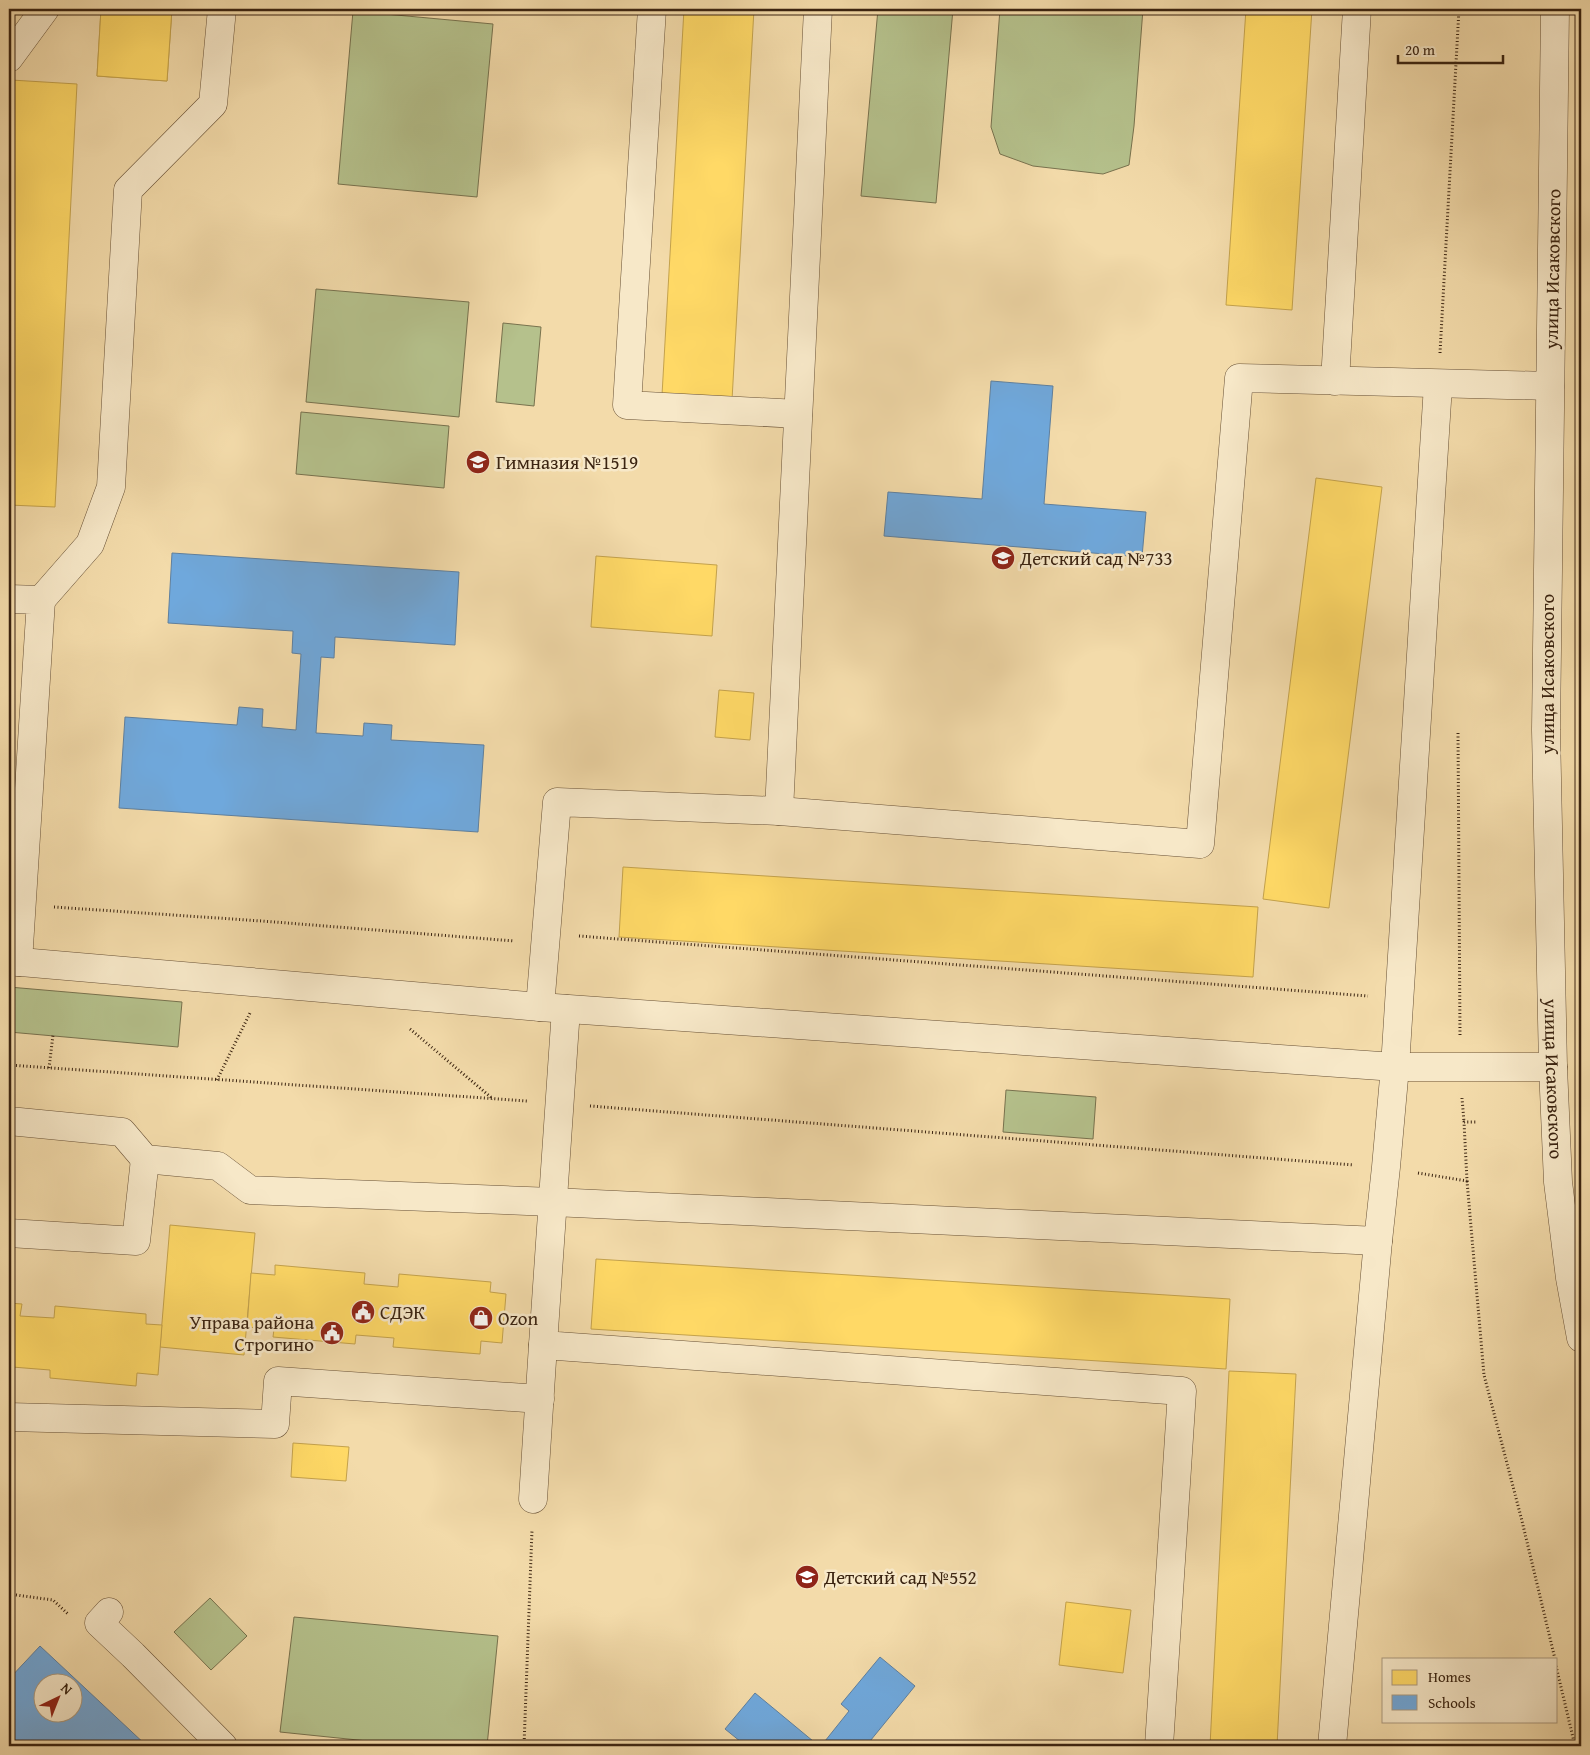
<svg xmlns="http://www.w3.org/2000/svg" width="1590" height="1755" viewBox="0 0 1590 1755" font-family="'Gentium Book Plus',serif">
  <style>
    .green { fill: #b5c18c; stroke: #78724e }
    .homes { fill: #ffd966; stroke: #c4a24c }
    .schools { fill: #6fa8dc; stroke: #5f809f; fill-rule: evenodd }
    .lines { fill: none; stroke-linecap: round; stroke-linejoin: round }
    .minor-casing { stroke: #685136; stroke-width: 29 }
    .path { stroke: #3a2310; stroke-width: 3; stroke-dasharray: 1 2.5; stroke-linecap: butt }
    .minor { stroke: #f7e8c8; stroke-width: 28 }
    .labels { text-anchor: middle; stroke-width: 5; stroke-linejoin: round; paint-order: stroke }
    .street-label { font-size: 19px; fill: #3a2310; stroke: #f7e8c8 }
    .poi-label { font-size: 19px; fill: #3a2310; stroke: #f7e8c8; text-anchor: start }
  </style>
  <rect width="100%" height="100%" fill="#f3dbaa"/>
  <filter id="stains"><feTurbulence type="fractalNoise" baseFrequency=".004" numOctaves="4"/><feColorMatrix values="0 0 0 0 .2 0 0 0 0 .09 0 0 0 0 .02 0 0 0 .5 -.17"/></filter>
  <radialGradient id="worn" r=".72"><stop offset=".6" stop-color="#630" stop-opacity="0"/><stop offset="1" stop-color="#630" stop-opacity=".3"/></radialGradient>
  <g class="green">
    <path d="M878,9H953L936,203L861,196Z"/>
    <path d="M1000,9H1143L1134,126L1129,165L1103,174L1033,166L1000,154L991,127Z"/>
    <path d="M353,11L493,24L477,197L338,184Z"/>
    <path d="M316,289L469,302L459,417L306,402Z"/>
    <path d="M503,323L541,327L534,406L496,402Z"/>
    <path d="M301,412L449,426L444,488L296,474Z"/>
    <path d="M9,987L182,1002L178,1047L9,1032Z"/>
    <path d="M1006,1090L1096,1097L1093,1139L1003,1132Z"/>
    <path d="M210,1598L247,1636L211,1670L174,1632Z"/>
    <path d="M294,1617L498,1636L487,1746H416L280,1732Z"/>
  </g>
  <g class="homes">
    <path d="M101,9H172L167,81L97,76Z"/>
    <path d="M101,9H172L167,81L97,76Z"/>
    <path d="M684,9H754L732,400L662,395Z"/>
    <path d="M1246,9H1312L1292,310L1226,305Z"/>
    <path d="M11,80L77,84L55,507L9,505V126Z"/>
    <path d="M1316,478L1382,487L1329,908L1263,899Z"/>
    <path d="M596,556L717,565L712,636L591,627Z"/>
    <path d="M719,690L754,693L750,740L715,737Z"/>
    <path d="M623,867L1258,907L1253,977L619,937Z"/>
    <path d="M170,1225L255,1233L244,1355L160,1347Z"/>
    <path d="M596,1259L1230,1299L1226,1369L591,1329Z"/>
    <path d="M275,1265L365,1273L364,1284L398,1287L399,1274L491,1282L490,1292L506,1294L502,1343L481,1341L480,1354L393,1347L394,1338L356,1335L355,1344L273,1337L274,1329L247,1327L251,1273L275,1275Z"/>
    <path d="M9,1303L22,1304L20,1316L54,1318L55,1306L146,1314V1324L162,1325L158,1375L137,1373L136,1386L50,1378V1370L12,1367L11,1376H9Z"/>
    <path d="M1229,1371L1296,1374L1277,1746H1210Z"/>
    <path d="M293,1443L349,1447L346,1481L291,1477Z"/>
    <path d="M1066,1602L1131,1610L1123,1673L1059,1665Z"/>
  </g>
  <g class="schools">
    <path d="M991,381L1053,386L1044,504L1146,512L1142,557L884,536L888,492L982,499Z"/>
    <path d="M172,553L459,572L455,645L335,637L334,658L321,657L316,733L363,736L364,723L392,725L391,740L484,745L478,832L119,808L125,717L237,725L239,707L263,709L262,727L296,730L301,654L292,653L293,631L168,623Z"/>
    <path d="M40,1646L147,1746H9V1679ZM42,1682H72V1712H42Z"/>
    <path d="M880,1657L915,1686L866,1746H821L849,1711L841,1704Z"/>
    <path d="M755,1693L819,1746H746L725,1729Z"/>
  </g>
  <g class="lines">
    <g class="minor-casing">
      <g id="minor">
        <path d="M652,9L627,405L798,414"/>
        <path id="s1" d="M1555,9L1546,730L1553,1067L1558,1182L1570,1278L1581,1338"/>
        <path d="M9,58L45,9"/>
        <path d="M1335,381L1357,9"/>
        <path d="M9,599L41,600L18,962"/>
        <path d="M41,600L90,544L111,487L128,190L213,104L222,9"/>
        <path d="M779,811L1200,844L1239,378L1550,386"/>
        <path d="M9,961L540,1007L1395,1067H1553"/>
        <path d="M540,1007L557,802L779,811L818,9"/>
        <path d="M566,1009L543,1345L1182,1391L1159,1746"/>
        <path d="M9,1121L122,1132L145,1159L218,1166L250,1190L553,1202L1378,1241L1386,1167L1395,1067L1438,385"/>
        <path d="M9,1233L136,1241L145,1159"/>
        <path d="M9,1417L275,1424L278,1381L540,1399"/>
        <path d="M533,1499L543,1345"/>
        <path d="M109,1612L99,1623L133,1655L223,1746"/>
        <path d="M1332,1746L1378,1241"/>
      </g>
    </g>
    <g class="path">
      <path d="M1440,353L1459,9"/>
      <path d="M1458,733L1460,1035"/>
      <path d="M54,907L262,921L514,941"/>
      <path d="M579,936L1368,996"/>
      <path d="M410,1029L493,1099"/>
      <path d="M9,1065L527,1101"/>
      <path d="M49,1068L53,1035"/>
      <path d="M217,1080L250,1013"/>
      <path d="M1462,1098L1464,1122"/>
      <path d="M590,1106L1354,1165"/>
      <path d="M1418,1173L1467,1181L1464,1122H1477"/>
      <path d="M1467,1181L1484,1375L1522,1521L1555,1659"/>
      <path d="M9,1594L53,1600L69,1615"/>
      <path d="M1556,1666L1575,1746"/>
      <path d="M524,1746L532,1530"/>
    </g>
    <use href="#minor" class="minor"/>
  </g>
  <defs>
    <g id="school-disc" transform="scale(1.25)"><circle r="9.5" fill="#8f2418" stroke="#f7e8c8"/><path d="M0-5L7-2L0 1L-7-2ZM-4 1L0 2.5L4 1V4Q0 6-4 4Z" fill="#fff"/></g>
    <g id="civic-disc" transform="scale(1.25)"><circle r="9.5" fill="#8f2418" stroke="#f7e8c8"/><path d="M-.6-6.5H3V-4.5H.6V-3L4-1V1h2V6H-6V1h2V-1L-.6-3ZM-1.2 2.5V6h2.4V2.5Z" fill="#fff"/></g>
    <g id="shop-disc" transform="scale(1.25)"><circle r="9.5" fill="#8f2418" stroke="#f7e8c8"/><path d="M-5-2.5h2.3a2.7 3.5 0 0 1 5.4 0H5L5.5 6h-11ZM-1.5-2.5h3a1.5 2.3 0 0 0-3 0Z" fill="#fff"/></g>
  </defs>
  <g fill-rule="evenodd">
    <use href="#school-disc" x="478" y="462"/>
    <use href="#school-disc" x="1003" y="558"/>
    <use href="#civic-disc" x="363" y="1312"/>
    <use href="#shop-disc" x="481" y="1318"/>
    <use href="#civic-disc" x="332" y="1333"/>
    <use href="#school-disc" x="807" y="1577"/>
  </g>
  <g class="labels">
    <g class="street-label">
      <text transform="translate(1552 269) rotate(-89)" y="7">улица Исаковского</text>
      <text transform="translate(1547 674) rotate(-90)" y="7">улица Исаковского</text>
      <text dy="7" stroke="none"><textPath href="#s1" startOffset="1070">улица Исаковского</textPath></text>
    </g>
    <g class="poi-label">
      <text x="496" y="469">Гимназия №1519</text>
      <text x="1020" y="565">Детский сад №733</text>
      <text x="380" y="1319">СДЭК</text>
      <text x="498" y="1325">Ozon</text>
      <text x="314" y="1329" text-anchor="end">Управа района<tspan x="314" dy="22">Строгино</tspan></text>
      <text x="824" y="1584">Детский сад №552</text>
    </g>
  </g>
  <rect width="1590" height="1755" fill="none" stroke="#f3dbaa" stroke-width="30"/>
  <rect x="10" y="10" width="1570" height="1735" fill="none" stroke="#3a2310" stroke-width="2.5"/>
  <rect x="15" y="15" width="1560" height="1725" fill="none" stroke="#3a2310"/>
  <rect x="1382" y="1658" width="175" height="65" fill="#f7e8c8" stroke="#ab997e"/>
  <rect x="1392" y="1670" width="25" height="15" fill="#ffd966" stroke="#ab997e"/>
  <text x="1428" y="1682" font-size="15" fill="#3a2310">Homes</text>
  <rect x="1392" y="1695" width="25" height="15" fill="#6fa8dc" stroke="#ab997e"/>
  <text x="1428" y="1708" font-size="15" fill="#3a2310">Schools</text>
  <g transform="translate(58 1698) rotate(43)"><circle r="24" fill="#f7e8c8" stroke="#ab997e"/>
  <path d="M0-4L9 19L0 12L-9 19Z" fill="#8f2418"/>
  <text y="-8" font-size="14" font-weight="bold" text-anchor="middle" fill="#3a2310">N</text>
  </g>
  <path d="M1398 55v8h105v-8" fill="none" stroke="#3a2310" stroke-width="2.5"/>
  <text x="1405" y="55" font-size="15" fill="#3a2310" stroke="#f7e8c8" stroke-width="4" paint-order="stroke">20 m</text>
  <rect width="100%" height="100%" filter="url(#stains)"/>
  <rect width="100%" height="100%" fill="url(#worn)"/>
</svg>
